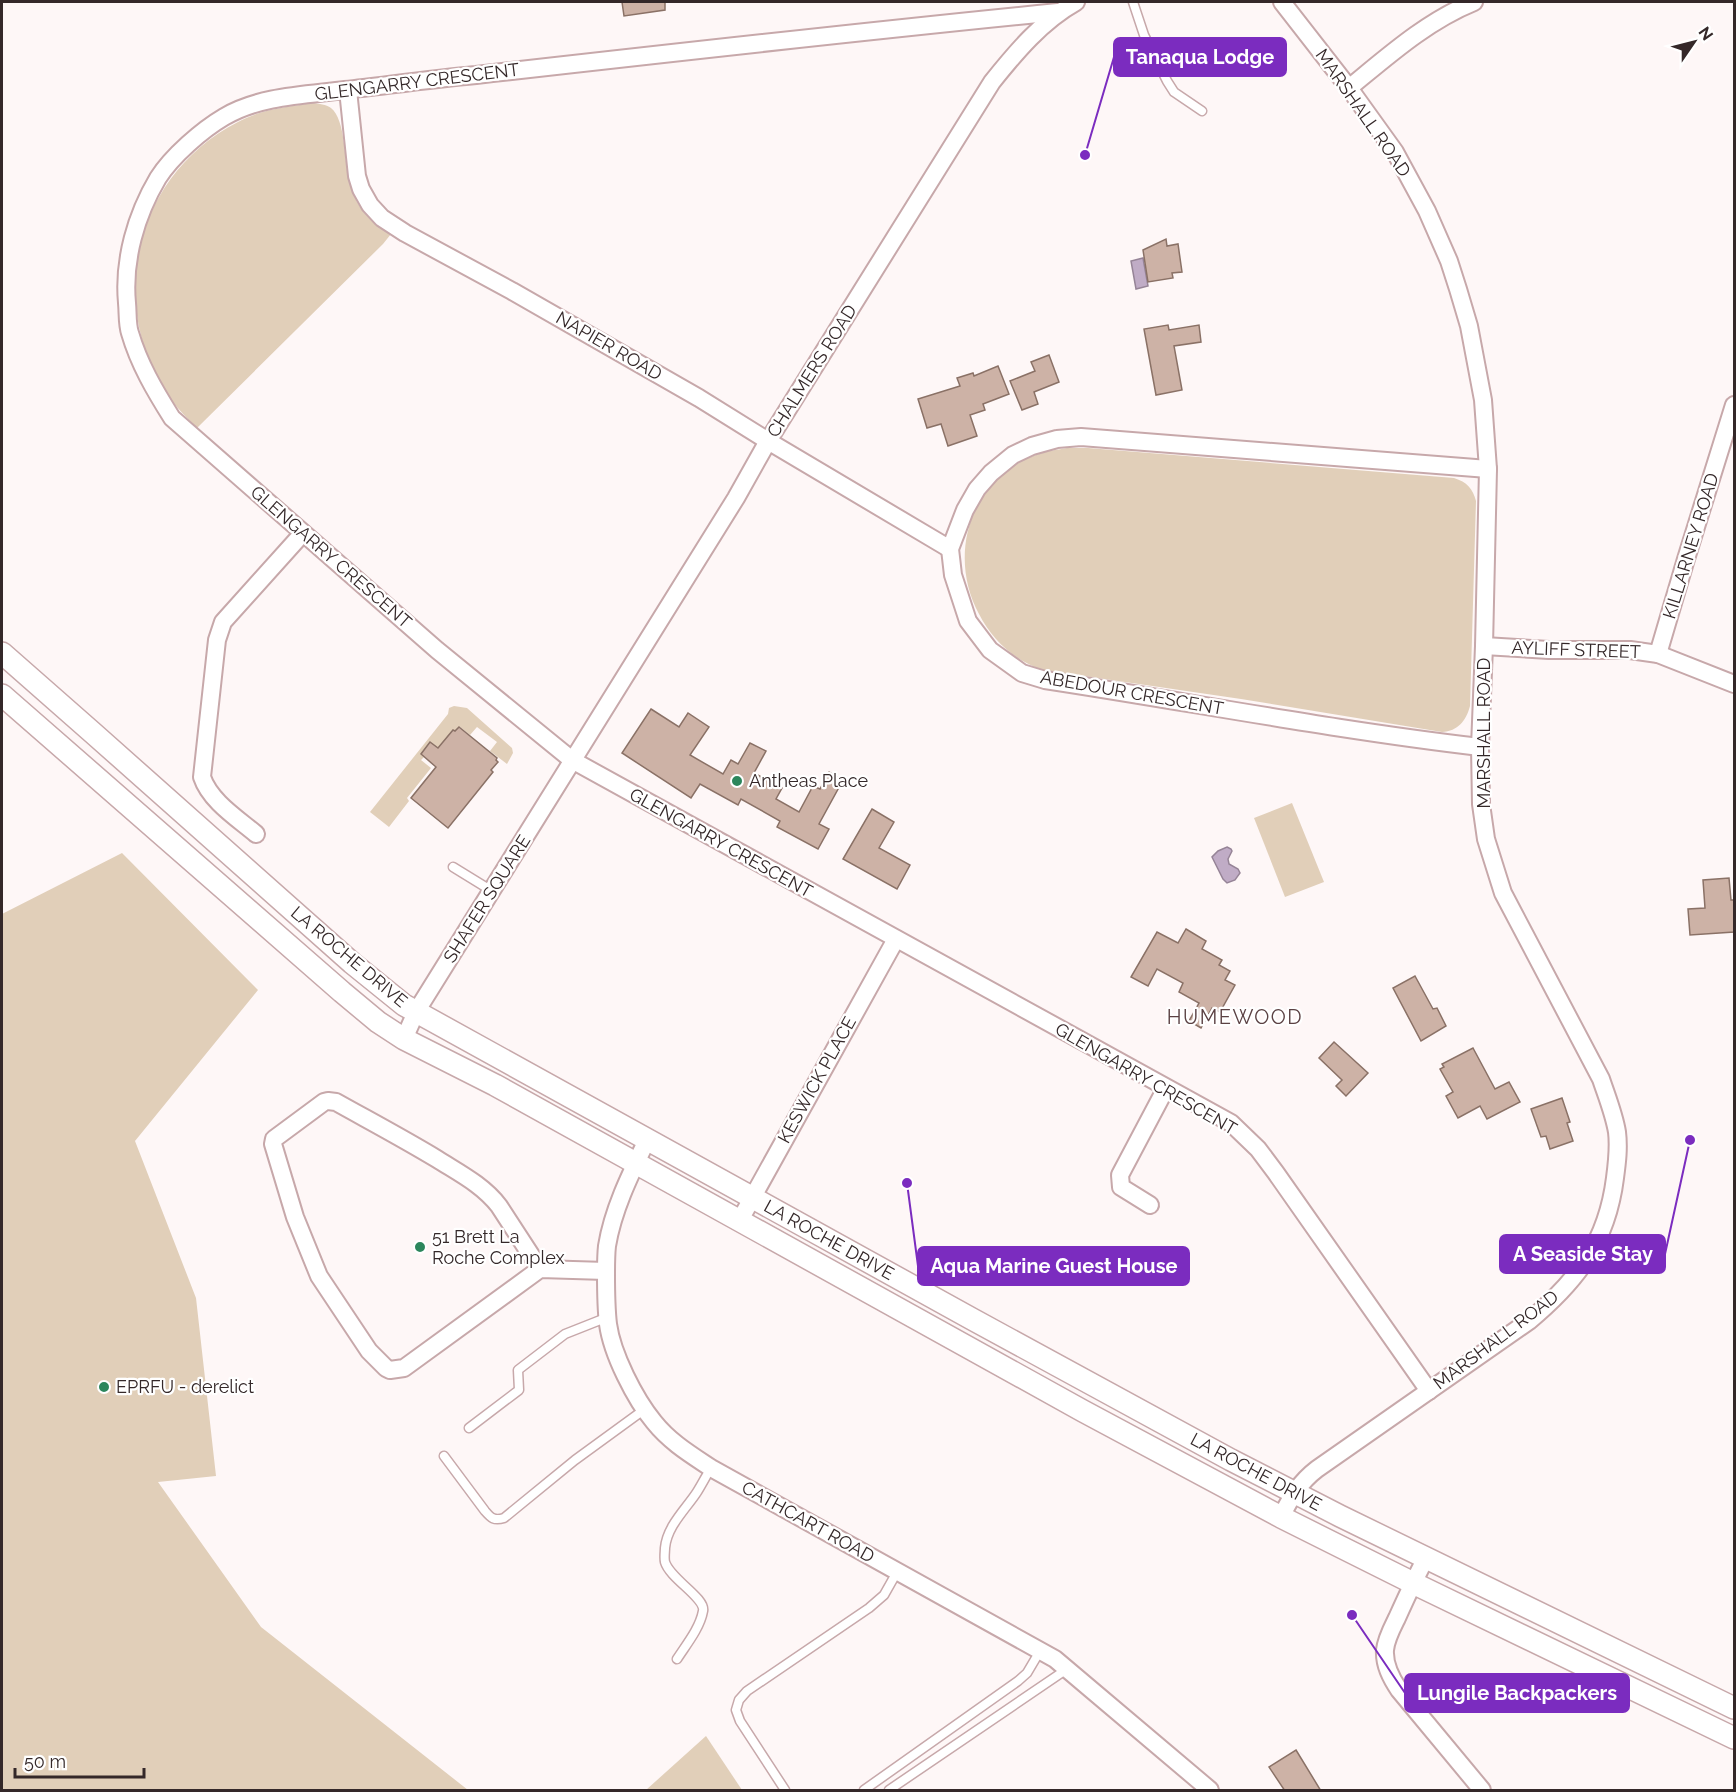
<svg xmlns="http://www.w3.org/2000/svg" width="1736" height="1792" viewBox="0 0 1736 1792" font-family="Raleway,sans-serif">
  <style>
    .green { fill: #e1cfb9 }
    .water { fill: #c0acc6; stroke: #968497; stroke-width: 1.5 }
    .building { fill: #cdb2a6; stroke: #8a7166; stroke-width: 1.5 }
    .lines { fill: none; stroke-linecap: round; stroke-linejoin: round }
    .service-casing { stroke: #c7a8aa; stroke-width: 11 }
    .minor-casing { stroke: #c7a8aa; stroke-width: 20 }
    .tertiary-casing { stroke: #c7a8aa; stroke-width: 24 }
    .service { stroke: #fff; stroke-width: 8 }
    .minor { stroke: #fff; stroke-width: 16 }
    .tertiary { stroke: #fff; stroke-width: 21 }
    .poi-dot { fill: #2c865c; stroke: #fff; stroke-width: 2 }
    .labels { text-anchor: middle; stroke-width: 4.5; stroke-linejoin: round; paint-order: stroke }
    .street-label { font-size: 18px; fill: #342829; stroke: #fff }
    .poi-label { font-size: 18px; fill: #342829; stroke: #fff; text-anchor: start }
    .neighbourhood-label { font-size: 20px; letter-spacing: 1.5px; fill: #5b4143; stroke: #fff }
    .leader { fill: none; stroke: #7b2cbf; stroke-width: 2 }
    .callout-dot { fill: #7b2cbf; stroke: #fff; stroke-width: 2 }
    .callout { fill: #7b2cbf; stroke: #7b2cbf; stroke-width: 2 }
    .callout-label { font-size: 20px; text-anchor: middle; font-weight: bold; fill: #fff }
  </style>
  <rect width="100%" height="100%" fill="#fef7f7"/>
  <g class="green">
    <path d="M313,103C319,104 326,104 331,108C346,120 344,161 349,180C351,187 354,195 357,202C365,217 377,226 391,234L383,244L197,428C184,415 171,402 162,386C106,291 140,172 238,122C262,109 287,107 313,103Z"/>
    <path d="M1067,448H1088L1454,478C1467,482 1473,489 1476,501L1470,706C1466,721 1458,731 1442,732L1241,699L1043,670C1015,661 992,640 979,614C947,555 970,479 1036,455C1046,451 1056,450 1067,448Z"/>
    <path d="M454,706L467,708L512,748L513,753L507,764L490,751L497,742L477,727L470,735L460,727L456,732L453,730L438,748L430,743L421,754L424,757L421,760L431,768L407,798L409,801L389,827L370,812L448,714L449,708Z"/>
    <path d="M1292,803L1324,882L1285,897L1254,818Z"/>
    <path d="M122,853L258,990L135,1141L196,1298L216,1476L158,1482L261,1627L468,1790H2V914Z"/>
    <path d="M706,1736L742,1790H646Z"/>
  </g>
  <g class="water">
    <path d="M1143,258L1148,286L1136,289L1131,261Z"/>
    <path d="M1227,847L1231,849L1232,851L1228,859L1229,864L1238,869L1240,873L1235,880L1227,883L1223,879L1212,857L1218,851Z"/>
  </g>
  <g class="building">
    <path d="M622,2H665V10L624,16Z"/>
    <path d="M1166,239L1167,246L1178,244L1182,272L1172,273L1173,278L1148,282L1143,250Z"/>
    <path d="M1168,325L1169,330L1199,325L1201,342L1174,346L1182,390L1156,395L1144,329Z"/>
    <path d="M1049,355L1059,382L1034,392L1038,404L1022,410L1010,381L1035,371L1031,362Z"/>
    <path d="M998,366L1009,394L983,404L985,410L970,415L977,436L948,446L941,424L927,428L918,399L960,386L957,378L973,373L974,376Z"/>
    <path d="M651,709L679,727L688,713L709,727L690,755L723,774L731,760L738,764L750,743L766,751L754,773L782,788L776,799L799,812L813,786L820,789L829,772L843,780L819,824L829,829L818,849L777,827L780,821L741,799L738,805L700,784L691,798L622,753Z"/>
    <path d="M459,727L497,758L496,760L498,762L491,770L493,772L448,828L411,798L436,767L421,754L430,742L438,748L453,730L455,731Z"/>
    <path d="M872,809L894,822L879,848L910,865L897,889L843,859Z"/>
    <path d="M1729,878L1731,900H1734V932L1690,935L1688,909L1705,908L1703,880Z"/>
    <path d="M1186,929L1206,941L1202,949L1222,960L1219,965L1230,971L1225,980L1235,985L1220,1012L1212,1008L1201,1028L1189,1021L1199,1003L1179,992L1183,983L1157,969L1148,986L1131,977L1157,932L1178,943Z"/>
    <path d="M1415,976L1433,1009L1437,1008L1446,1026L1421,1041L1393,988Z"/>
    <path d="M1334,1042L1368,1073L1346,1096L1336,1086L1342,1080L1319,1058Z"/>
    <path d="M1473,1048L1495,1089L1509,1082L1520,1102L1487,1119L1480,1106L1458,1118L1446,1096L1453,1092L1440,1069L1444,1067L1442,1064Z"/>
    <path d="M1562,1098L1570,1122L1567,1123L1573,1141L1550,1149L1546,1136L1541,1137L1531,1109Z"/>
    <path d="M1296,1750L1321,1791H1285L1269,1767Z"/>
  </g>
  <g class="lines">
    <g class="service-casing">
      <g id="service">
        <path d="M1133,2L1144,35L1167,81L1174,92L1202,111"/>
        <path d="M453,867L492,891"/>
        <path d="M469,1428L519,1390L518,1370L565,1334L608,1317"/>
        <path d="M444,1456L485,1511C491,1518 494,1521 504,1518L575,1460L645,1409"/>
        <path d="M677,1659C686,1645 700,1628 703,1611C706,1598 670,1579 665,1562C664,1558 665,1551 665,1548C667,1526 686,1509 697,1492C702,1484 706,1476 711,1468"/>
        <path d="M785,1790L740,1721L736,1710L739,1700L747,1691L869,1608L884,1595L897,1572"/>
        <path d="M864,1790L1018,1681L1027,1673L1040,1651"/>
        <path d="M889,1790L1067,1669"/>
      </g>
    </g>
    <g class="minor-casing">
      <g id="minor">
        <path d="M1058,12C864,31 670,53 476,75C432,79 389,85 345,90C305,95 259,96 224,117C202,130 172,156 158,178C136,215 123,260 127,303C128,313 127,324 130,333C139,364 155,391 172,418L437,650L572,760L1231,1123L1258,1149L1276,1173L1429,1391"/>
        <path d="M1349,88C1388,56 1427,21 1474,2"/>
        <path d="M348,90L357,176L361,189L370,205L382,218L405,233L512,291L699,398L768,441L950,549"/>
        <path d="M1484,646L1549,650H1630L1658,654L1734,684"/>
        <path d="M1658,654L1686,559L1734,405"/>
        <path d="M1480,747C1334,730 1190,702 1045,680L1022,673L990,650L968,621L953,575L950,549L965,510L977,489L991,473L1013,455L1032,446L1057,439L1081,437L1488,469"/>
        <path d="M256,834C237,818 210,801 202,777L217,640L223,622L303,533"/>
        <path d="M404,1039L416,1012L736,498L768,441L992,82C1016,52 1042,21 1076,2"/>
        <path d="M647,1140C631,1173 613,1209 607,1246C606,1255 606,1265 606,1274C606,1290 606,1307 608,1324C612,1354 635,1399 654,1422C670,1442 690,1454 711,1468L1055,1659L1210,1790"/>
        <path d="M1150,1205L1121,1187L1120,1175L1166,1088"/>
        <path d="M740,1220L896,939"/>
        <path d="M540,1269L499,1206C483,1185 459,1173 437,1159C404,1139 370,1121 336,1102L328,1101L324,1102L274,1139L273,1144L295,1217L319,1276L369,1351L386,1368L390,1370L404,1368L540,1269L606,1271"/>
        <path d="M1281,1517C1291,1497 1300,1482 1317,1469L1529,1321C1577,1281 1607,1242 1615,1178C1617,1163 1619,1148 1617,1132C1614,1114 1607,1097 1601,1079L1503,893L1486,839L1481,804L1480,747L1484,646L1488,469L1483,400L1469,326L1458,289L1449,261L1427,211L1395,152L1349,88L1282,2"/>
        <path d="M1426,1558C1415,1578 1406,1598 1397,1618C1392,1628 1386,1639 1385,1650C1384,1665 1391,1678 1399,1690L1482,1790"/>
      </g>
    </g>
    <g class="tertiary-casing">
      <g id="tertiary">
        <path d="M2,653L93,733L352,963L404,1005L972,1319L1231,1460L1340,1516L1734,1708"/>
        <path d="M2,695L342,992L378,1022L404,1039L495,1085L1083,1411L1281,1517L1413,1583L1734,1738"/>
      </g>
    </g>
    <use href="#service" class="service"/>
    <use href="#minor" class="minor"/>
    <use href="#tertiary" class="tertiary"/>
  </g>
  <g class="poi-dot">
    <circle cx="737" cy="781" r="6"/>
    <circle cx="420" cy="1247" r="6"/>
    <circle cx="104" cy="1387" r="6"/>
  </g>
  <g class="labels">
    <g class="street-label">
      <text transform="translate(417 82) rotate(-7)" y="6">GLENGARRY CRESCENT</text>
      <text transform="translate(1363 113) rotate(55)" y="6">MARSHALL ROAD</text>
      <text transform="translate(609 346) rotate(30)" y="6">NAPIER ROAD</text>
      <text transform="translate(812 371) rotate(-58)" y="6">CHALMERS ROAD</text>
      <text transform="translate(1691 546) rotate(-73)" y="6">KILLARNEY ROAD</text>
      <text transform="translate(331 557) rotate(41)" y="6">GLENGARRY CRESCENT</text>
      <text transform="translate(1576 650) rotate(2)" y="6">AYLIFF STREET</text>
      <text transform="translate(1132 693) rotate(10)" y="6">ABEDOUR CRESCENT</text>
      <text transform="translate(1484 733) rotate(-90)" y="6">MARSHALL ROAD</text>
      <text transform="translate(721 843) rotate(29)" y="6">GLENGARRY CRESCENT</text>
      <text transform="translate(487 899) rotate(-58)" y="6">SHAFER SQUARE</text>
      <text transform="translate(349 957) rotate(40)" y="6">LA ROCHE DRIVE</text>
      <text transform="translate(1146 1079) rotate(30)" y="6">GLENGARRY CRESCENT</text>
      <text transform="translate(817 1080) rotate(-61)" y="6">KESWICK PLACE</text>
      <text transform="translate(829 1240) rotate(29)" y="6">LA ROCHE DRIVE</text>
      <text transform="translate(1496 1340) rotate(-37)" y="6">MARSHALL ROAD</text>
      <text transform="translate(1256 1472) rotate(28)" y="6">LA ROCHE DRIVE</text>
      <text transform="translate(808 1522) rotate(29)" y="6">CATHCART ROAD</text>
    </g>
    <g class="poi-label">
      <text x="749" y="787">Antheas Place</text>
      <text x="432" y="1243">51 Brett La<tspan x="432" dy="21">Roche Complex</tspan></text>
      <text x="116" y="1393">EPRFU - derelict</text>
    </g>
    <g class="neighbourhood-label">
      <text x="1235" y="1024">HUMEWOOD</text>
    </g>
  </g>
  <path class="leader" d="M1085 155L1114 57M1690 1140L1665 1254M907 1183L918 1266M1352 1615L1405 1693"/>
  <g class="callout-dot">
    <circle cx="1085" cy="155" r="6"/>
    <circle cx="1690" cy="1140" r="6"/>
    <circle cx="907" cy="1183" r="6"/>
    <circle cx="1352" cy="1615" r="6"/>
  </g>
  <g class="callout">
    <rect x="1114" y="38" width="172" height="38" rx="6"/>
    <rect x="1500" y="1235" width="165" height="38" rx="6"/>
    <rect x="918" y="1247" width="271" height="38" rx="6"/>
    <rect x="1405" y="1674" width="224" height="38" rx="6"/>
  </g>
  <g class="callout-label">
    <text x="1200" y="64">Tanaqua Lodge</text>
    <text x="1583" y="1261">A Seaside Stay</text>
    <text x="1054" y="1273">Aqua Marine Guest House</text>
    <text x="1517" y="1700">Lungile Backpackers</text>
  </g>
  <rect width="1736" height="1792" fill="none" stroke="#342829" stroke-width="6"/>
  <g transform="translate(1694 42) rotate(55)" stroke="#ffffff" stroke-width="4.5" paint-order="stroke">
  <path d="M0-4.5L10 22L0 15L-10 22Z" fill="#342829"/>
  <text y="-9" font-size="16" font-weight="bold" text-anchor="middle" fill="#342829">N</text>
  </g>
  <path d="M15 1768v9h129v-9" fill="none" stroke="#342829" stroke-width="3"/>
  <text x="24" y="1768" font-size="18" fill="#342829" stroke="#ffffff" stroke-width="4.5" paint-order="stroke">50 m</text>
</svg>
